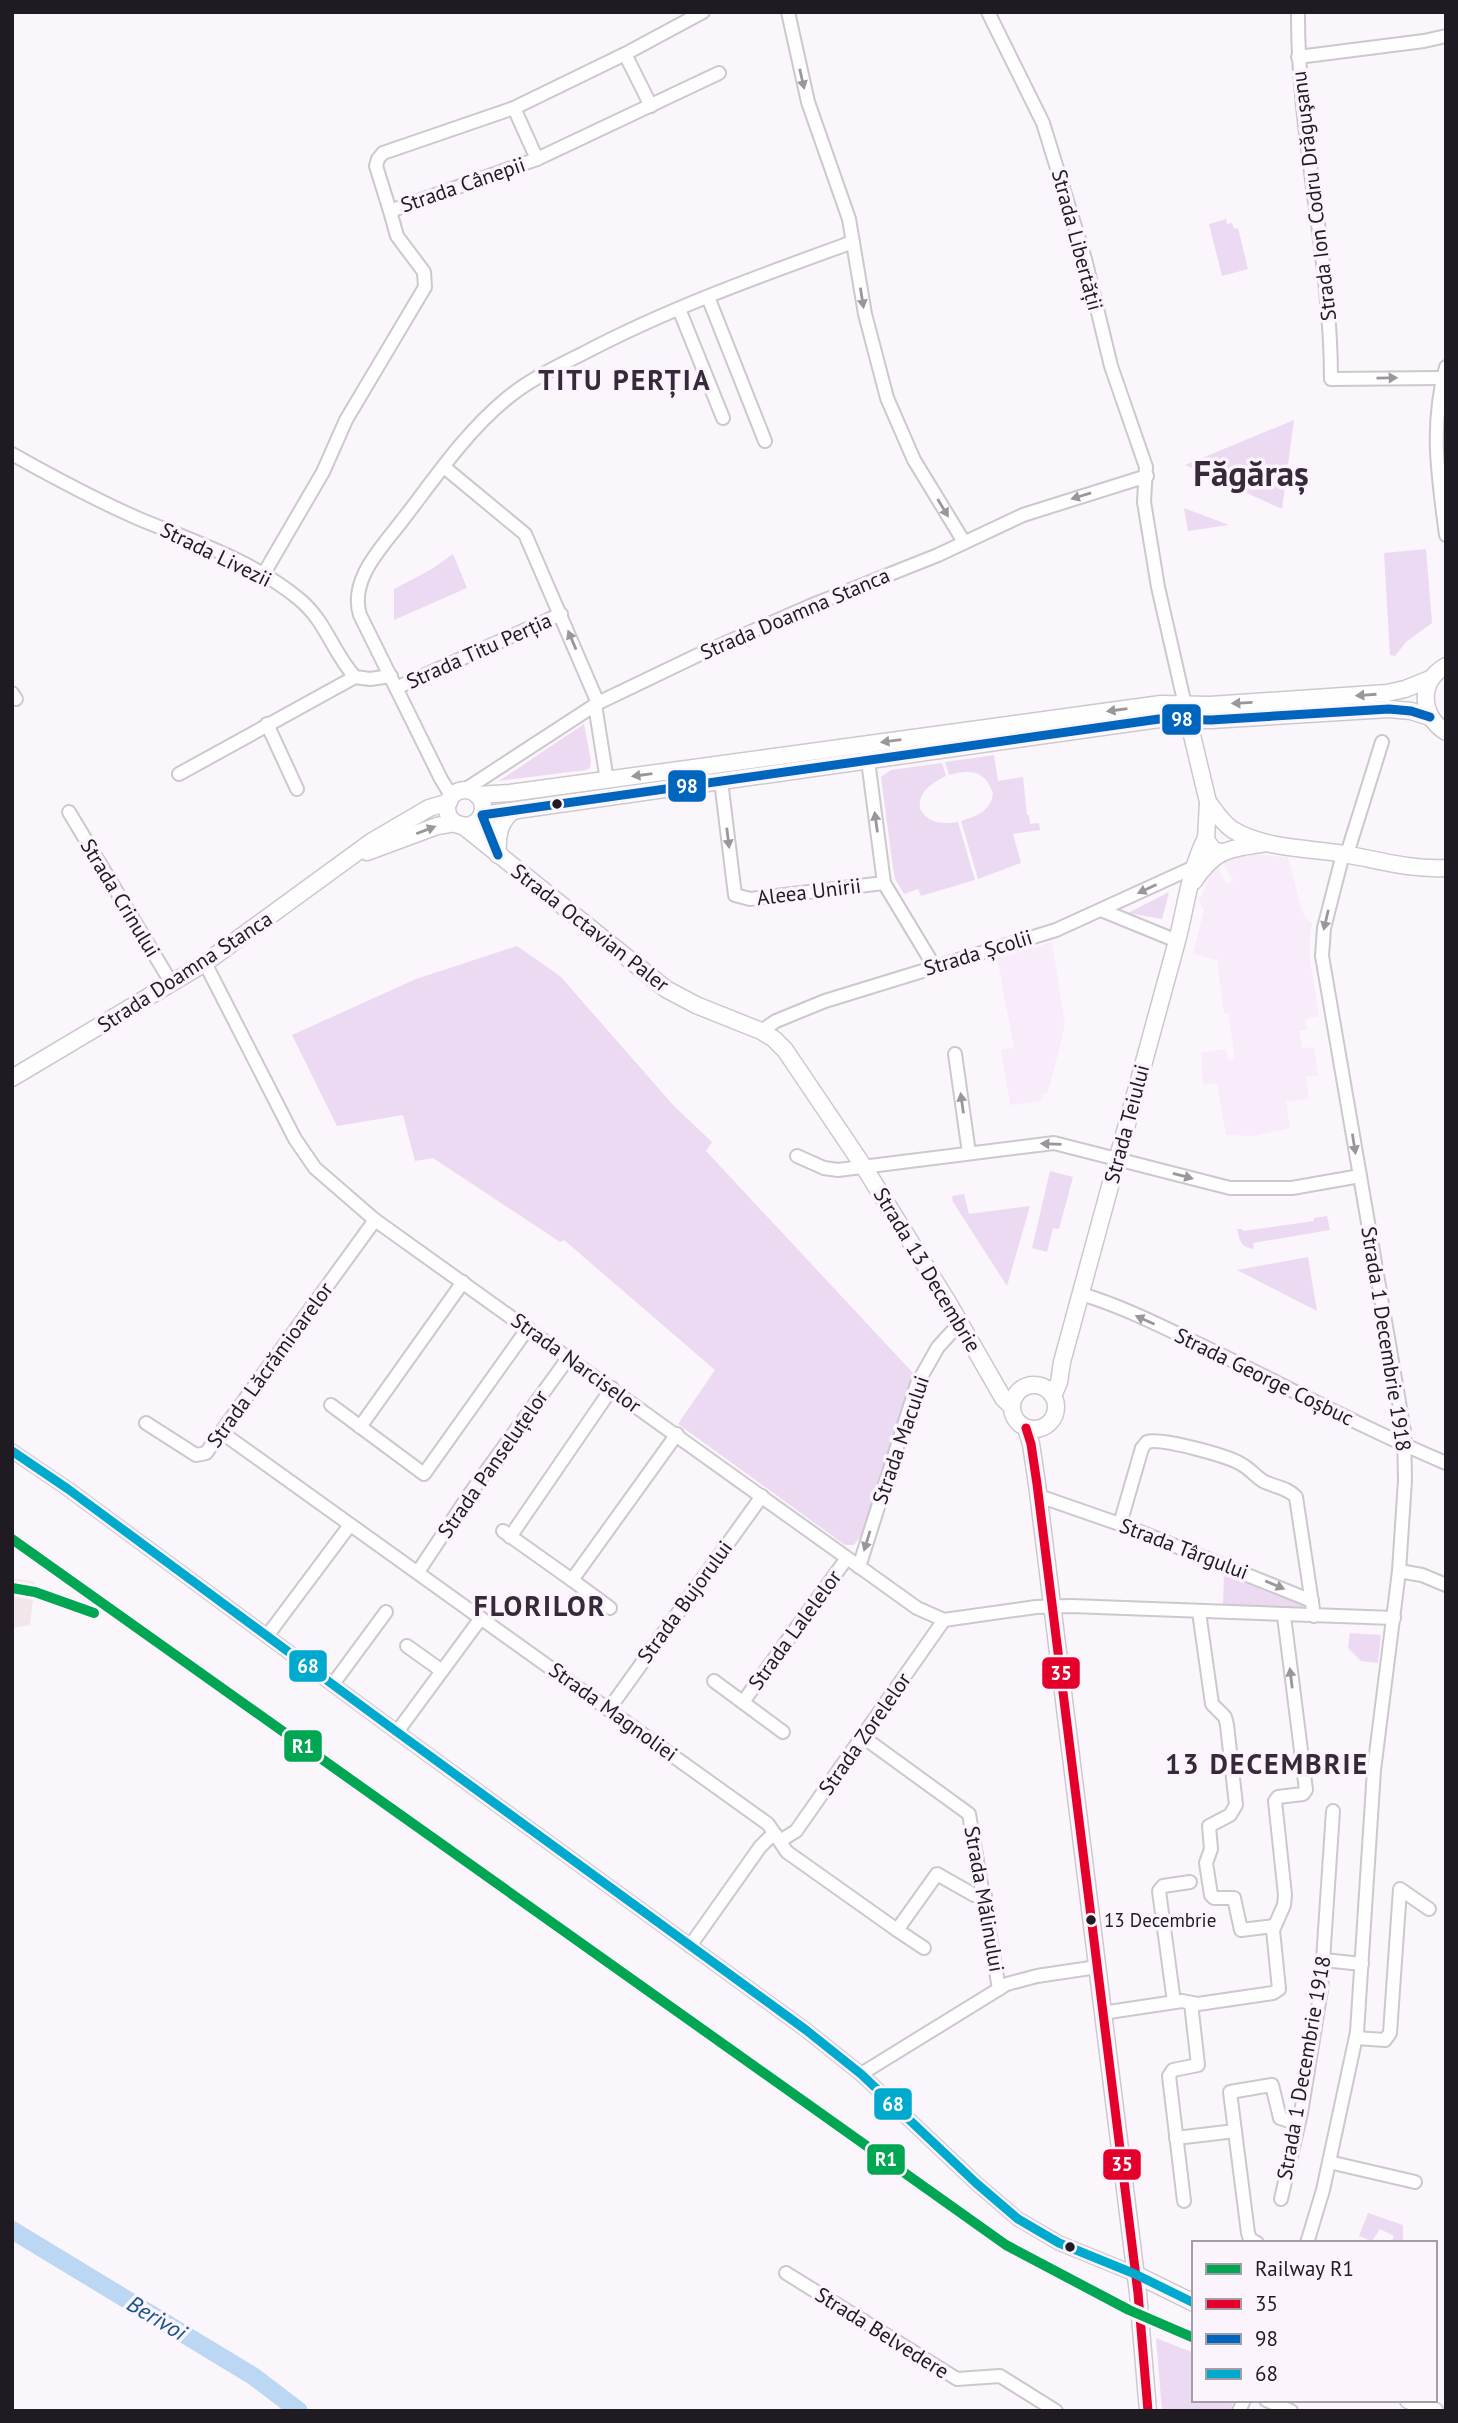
<svg xmlns="http://www.w3.org/2000/svg" width="1458" height="2423" viewBox="0 0 1458 2423" font-family="'PT Sans',sans-serif">
  <style>
    .industrial { fill: #f2e6eb }
    .built { fill: #f8ecfb }
    .green { fill: #ecdaf2 }
    .lines { fill: none; stroke-linecap: round; stroke-linejoin: round }
    .river { stroke: #bbd7f3; stroke-width: 18 }
    .minor-casing { stroke: #ccc8ce; stroke-width: 16 }
    .major-casing { stroke: #ccc8ce; stroke-width: 19 }
    .minor { stroke: #fefefe; stroke-width: 12 }
    .major { stroke: #fefefe; stroke-width: 16 }
    .bus-1-casing { stroke: #fbf4fd; stroke-width: 14 }
    .bus-2-casing { stroke: #fbf4fd; stroke-width: 14 }
    .bus-3-casing { stroke: #fbf4fd; stroke-width: 14 }
    .bus-1 { stroke: #e4002b; stroke-width: 9 }
    .bus-2 { stroke: #0065bd; stroke-width: 9 }
    .bus-3 { stroke: #00a9ce; stroke-width: 9 }
    .rail-1-casing { stroke: #fbf4fd; stroke-width: 16 }
    .rail-1 { stroke: #00a651; stroke-width: 10 }
    .oneway { fill: #9a979b }
    .bus-dot { fill: #201a22; stroke: #fbf4fd; stroke-width: 2.5 }
    .labels { text-anchor: middle; stroke-width: 7; stroke-linejoin: round; paint-order: stroke }
    .bus-label { font-size: 19px; fill: #201a22; stroke: #fbf4fd; text-anchor: start }
    .street-label { font-size: 21px; fill: #201a22; stroke: #fbf4fd }
    .water-label { font-size: 23px; font-style: italic; fill: #175584; stroke: #fbf4fd }
    .district-label { font-size: 28px; font-weight: bold; letter-spacing: 2px; fill: #36293a; stroke: #fbf4fd }
    .town-label { font-size: 35px; font-weight: bold; fill: #36293a; stroke: #fbf4fd }
    .line-badge { stroke: #fbf4fd; stroke-width: 2.5 }
    .badge-label { font-size: 19px; text-anchor: middle; font-weight: bold; fill: #fff }
  </style>
  <rect width="100%" height="100%" fill="#faf6fb"/>
  <path class="industrial" d="M12,1578L35,1582L30,1625L12,1628Z"/>
  <g class="built">
    <path d="M1251,854L1288,857L1302,911L1308,921L1312,923L1310,937V960L1319,1016L1305,1019L1307,1030L1299,1031L1302,1048L1314,1047L1318,1075L1306,1077L1309,1099L1286,1102L1290,1128L1254,1136L1226,1135L1217,1083L1203,1085L1201,1053L1226,1049L1228,1060L1235,1059L1228,1013H1224L1217,960L1193,954L1204,910L1198,898L1202,895L1210,875L1215,867L1218,868L1226,884L1233,880L1224,865L1225,861L1235,856Z"/>
    <path d="M1052,942L1065,1024L1059,1050L1048,1092L1041,1094L1042,1101L1010,1105L1001,1050L1014,1048L997,958Z"/>
  </g>
  <g class="green">
    <path d="M1226,219L1227,224L1232,223L1234,229L1238,228L1248,269L1222,276L1209,224Z"/>
    <path d="M1294,420L1282,509L1185,465Z"/>
    <path d="M1184,508L1229,525L1188,531Z"/>
    <path d="M1426,549L1432,623L1406,642L1395,656L1390,655L1384,553Z"/>
    <path d="M453,554L467,588L394,620V589L432,569Z"/>
    <path d="M584,724L591,761L590,768L586,770L499,781Z"/>
    <path d="M994,755L998,781L1023,777L1027,815H1029L1030,824L1039,823L1040,830L1013,834L1021,863L978,879L961,821C977,816 991,811 993,793C985,770 970,769 949,775L945,762Z"/>
    <path d="M797,760V763L514,804V799Z"/>
    <path d="M942,763L946,776C932,783 918,791 920,809C928,824 943,824 958,822L975,880L921,896L918,889L904,894L895,879L893,868L881,777L891,770Z"/>
    <path d="M1169,892L1162,919L1128,913Z"/>
    <path d="M517,946L560,976L674,1106L712,1142L706,1151L914,1374L861,1536L854,1545H845L678,1424L715,1370L564,1240L560,1242L433,1158L415,1161L403,1115L337,1126L292,1035L416,979Z"/>
    <path d="M1050,1171L1073,1177L1059,1229L1053,1228L1047,1252L1032,1248Z"/>
    <path d="M964,1194L969,1214L1030,1206L1007,1286L953,1202L952,1196Z"/>
    <path d="M1327,1216L1330,1230L1253,1243L1254,1249C1241,1247 1240,1242 1237,1229H1242L1243,1231L1314,1221V1218Z"/>
    <path d="M1308,1257L1317,1311L1237,1270Z"/>
    <path d="M1224,1570L1303,1603V1607L1299,1609L1223,1606Z"/>
    <path d="M1350,1633L1381,1635L1378,1663L1361,1661L1348,1648Z"/>
    <path d="M1368,2213L1403,2225V2243H1391L1394,2236L1380,2229L1372,2241L1359,2236Z"/>
    <path d="M1156,2338L1194,2353V2400H1234L1230,2411H1162Z"/>
  </g>
  <g class="lines">
    <path class="river" d="M12,2230L253,2376L299,2411"/>
    <g class="minor-casing">
      <g id="minor">
        <path d="M703,12L625,54L514,108L383,153L378,159L376,166L390,211L537,159L719,73"/>
        <path d="M788,12L808,102L849,219L865,314L887,398L914,460L964,542"/>
        <path d="M988,12L1043,123L1085,259L1111,366L1146,467L1144,502L1158,587L1185,705"/>
        <path d="M1298,12C1297,135 1331,256 1331,379L1443,378"/>
        <path d="M625,54L651,106"/>
        <path d="M1298,57L1424,41L1446,36"/>
        <path d="M514,108L537,159"/>
        <path d="M708,297L765,441"/>
        <path d="M679,309L723,418"/>
        <path d="M1446,367C1430,426 1438,475 1446,535"/>
        <path d="M12,454C53,477 94,499 137,518C192,541 252,560 299,599C326,621 333,653 355,677L370,679L391,676"/>
        <path d="M444,467L525,534L598,703"/>
        <path d="M263,575L323,472L346,420L425,287L424,272L397,236L390,211"/>
        <path d="M396,688L561,614"/>
        <path d="M12,693L16,699"/>
        <path d="M595,705L607,780"/>
        <path d="M267,724L297,789"/>
        <path d="M867,753L884,883L934,966"/>
        <path d="M179,774L355,677"/>
        <path d="M721,781L735,895L750,899L884,883"/>
        <path d="M463,791L598,703L698,655L810,606L938,555L1023,515L1147,476"/>
        <path d="M454,794L447,789L441,779L360,615C349,580 381,548 401,522C433,481 464,434 505,400C527,381 556,367 582,354C669,308 762,275 853,242"/>
        <path d="M69,812L172,984"/>
        <path d="M1347,854L1382,742"/>
        <path d="M1101,910L1177,941"/>
        <path d="M205,963L295,1139L315,1168L375,1220L917,1608L944,1620L1036,1607L1071,1606L1394,1618"/>
        <path d="M761,1031L776,1021L825,1001L1056,930L1192,868"/>
        <path d="M955,1054L969,1153"/>
        <path d="M797,1156L824,1168L838,1170L1054,1143L1230,1188H1292L1360,1176"/>
        <path d="M1081,1294C1125,1307 1167,1329 1209,1349C1287,1387 1365,1429 1446,1463"/>
        <path d="M331,1405L424,1474L528,1328"/>
        <path d="M146,1423L196,1455L206,1453L375,1220"/>
        <path d="M360,1427L463,1282"/>
        <path d="M221,1432L768,1824L787,1852L897,1930L937,1874L974,1895H985"/>
        <path d="M12,1451L68,1489L397,1732L806,2030L861,2074L976,2183L1018,2219L1059,2243L1135,2274"/>
        <path d="M1039,1496L1128,1527L1312,1601"/>
        <path d="M1120,1524L1142,1448L1147,1442C1160,1437 1228,1456 1241,1464C1249,1468 1255,1476 1263,1481C1274,1487 1287,1487 1296,1497L1314,1616"/>
        <path d="M503,1531L572,1580"/>
        <path d="M510,1537L612,1388"/>
        <path d="M859,1567L917,1384L938,1347L960,1323"/>
        <path d="M1399,1571L1422,1575L1446,1585"/>
        <path d="M418,1572L469,1495L569,1357"/>
        <path d="M610,1608L572,1580L677,1434"/>
        <path d="M1199,1612L1212,1704L1225,1717L1227,1725L1236,1805L1230,1815L1209,1826L1211,1849L1206,1863L1211,1895L1214,1898H1234L1241,1930L1274,1926"/>
        <path d="M267,1636L350,1525"/>
        <path d="M407,1646L442,1671"/>
        <path d="M714,1681L783,1732"/>
        <path d="M333,1684L386,1612"/>
        <path d="M743,1702L847,1558"/>
        <path d="M609,1709L762,1496"/>
        <path d="M397,1732L481,1618"/>
        <path d="M863,1737L969,1814L999,1989"/>
        <path d="M780,1841L796,1831L944,1620"/>
        <path d="M897,1930L924,1948"/>
        <path d="M690,1946L760,1847L769,1838L776,1835"/>
        <path d="M1324,1960L1362,1964"/>
        <path d="M1174,2002L1159,1891L1163,1886L1190,1882"/>
        <path d="M1102,2013L1182,2001L1198,2004L1273,1993L1279,1989L1273,1930L1284,1905L1285,1895L1275,1801L1278,1797L1303,1794L1306,1790L1284,1616"/>
        <path d="M1356,2038L1385,2040L1390,2033L1400,1889L1429,1909"/>
        <path d="M861,2074L1007,1984L1037,1976L1097,1967"/>
        <path d="M1176,2138L1235,2131"/>
        <path d="M1329,2162L1415,2182"/>
        <path d="M1281,2199L1301,2113L1321,1990L1333,1811"/>
        <path d="M1184,2201L1169,2076L1173,2070L1198,2065L1191,2003"/>
        <path d="M1257,2243L1250,2239L1248,2233L1230,2092L1272,2085L1280,2118L1298,2124"/>
        <path d="M1307,2243L1323,2190L1357,2032L1374,1770L1399,1571L1405,1480L1404,1431L1322,956L1324,928L1343,854"/>
        <path d="M786,2273L957,2379L1000,2376L1056,2411"/>
        <path d="M1266,2400L1291,2411"/>
        <path d="M1239,2411L1244,2400"/>
      </g>
    </g>
    <g class="major-casing">
      <g id="major">
        <path d="M1446,666C1418,681 1420,716 1446,732"/>
        <path d="M1186,710L1208,802L1206,840L1214,851L1222,852"/>
        <circle cx="465" cy="808" r="18"/>
        <path d="M477,795L510,793L1161,704L1210,705L1387,693L1405,689L1430,679"/>
        <path d="M1208,802C1216,812 1222,823 1233,830C1265,849 1309,848 1344,854C1379,860 1410,870 1446,868"/>
        <path d="M462,825L666,989L696,1005L761,1031L774,1039L785,1050L864,1167L949,1304L1003,1398L1012,1407"/>
        <path d="M367,852L437,826L456,823"/>
        <path d="M498,852C497,836 499,822 513,811"/>
        <path d="M498,855L482,815L1159,719L1211,720L1389,709L1411,711L1430,717"/>
        <path d="M1194,881C1216,848 1229,849 1266,843"/>
        <path d="M12,1078L205,963L371,842L429,808L449,802"/>
        <circle cx="1034" cy="1407" r="22"/>
        <path d="M1053,1396L1059,1382L1062,1362L1177,941C1186,906 1190,869 1206,838"/>
        <path d="M1026,1428L1031,1444L1037,1484L1138,2293L1148,2411"/>
        <path d="M1135,2274L1194,2303"/>
        <path d="M1408,2400L1435,2411"/>
      </g>
    </g>
    <use href="#minor" class="minor"/>
    <use href="#major" class="major"/>
    <g class="bus-1-casing">
      <path id="bus-1" d="M1026,1428L1031,1444L1037,1484L1138,2293L1148,2411"/>
    </g>
    <g class="bus-2-casing">
      <path id="bus-2" d="M498,855L482,815L1159,719L1211,720L1389,709L1411,711L1430,717"/>
    </g>
    <g class="bus-3-casing">
      <path id="bus-3" d="M12,1451L68,1489L397,1732L806,2030L861,2074L976,2183L1018,2219L1059,2243L1135,2274L1194,2303"/>
    </g>
    <use href="#bus-1" class="bus-1"/>
    <use href="#bus-2" class="bus-2"/>
    <use href="#bus-3" class="bus-3"/>
    <g class="rail-1-casing">
      <g id="rail-1">
        <path d="M12,1539L1006,2245L1129,2310L1194,2338"/>
        <path d="M12,1588L35,1592L94,1613"/>
      </g>
    </g>
    <use href="#rail-1" class="rail-1"/>
  </g>
  <defs><path id="oneway-solid" d="M-6-.8H1V-3.2L6.5 0L1 3.2V.8H-6Z" transform="scale(1.75)"/></defs>
  <g class="oneway">
    <use href="#oneway-solid" transform="translate(802 79) rotate(77)"/>
    <use href="#oneway-solid" transform="translate(862 298) rotate(81)"/>
    <use href="#oneway-solid" transform="translate(1387 378) rotate(-1)"/>
    <use href="#oneway-solid" transform="translate(1081 496) rotate(163)"/>
    <use href="#oneway-solid" transform="translate(943 508) rotate(59)"/>
    <use href="#oneway-solid" transform="translate(572 640) rotate(-113)"/>
    <use href="#oneway-solid" transform="translate(1366 695) rotate(176)"/>
    <use href="#oneway-solid" transform="translate(1242 703) rotate(177)"/>
    <use href="#oneway-solid" transform="translate(1117 710) rotate(172)"/>
    <use href="#oneway-solid" transform="translate(891 741) rotate(173)"/>
    <use href="#oneway-solid" transform="translate(642 775) rotate(172)"/>
    <use href="#oneway-solid" transform="translate(876 822) rotate(-98)"/>
    <use href="#oneway-solid" transform="translate(426 830) rotate(-21)"/>
    <use href="#oneway-solid" transform="translate(728 838) rotate(83)"/>
    <use href="#oneway-solid" transform="translate(1147 889) rotate(155)"/>
    <use href="#oneway-solid" transform="translate(1326 920) rotate(103)"/>
    <use href="#oneway-solid" transform="translate(962 1103) rotate(-98)"/>
    <use href="#oneway-solid" transform="translate(1051 1144) rotate(-178)"/>
    <use href="#oneway-solid" transform="translate(1354 1144) rotate(81)"/>
    <use href="#oneway-solid" transform="translate(1183 1176) rotate(15)"/>
    <use href="#oneway-solid" transform="translate(1145 1320) rotate(-156)"/>
    <use href="#oneway-solid" transform="translate(867 1541) rotate(107)"/>
    <use href="#oneway-solid" transform="translate(1275 1585) rotate(23)"/>
    <use href="#oneway-solid" transform="translate(1291 1678) rotate(-97)"/>
  </g>
  <g class="bus-dot">
    <circle cx="557" cy="804" r="6"/>
    <circle cx="1091" cy="1920" r="6"/>
    <circle cx="1070" cy="2247" r="6"/>
  </g>
  <g class="labels">
    <g class="bus-label">
      <text x="1104" y="1927">13 Decembrie</text>
    </g>
    <g class="street-label">
      <text transform="translate(463 185) rotate(-19)" y="7">Strada Cânepii</text>
      <text transform="translate(1314 196) rotate(-97)" y="7">Strada Ion Codru Drăguşanu</text>
      <text transform="translate(1077 240) rotate(75)" y="7">Strada Libertății</text>
      <text transform="translate(216 555) rotate(26)" y="7">Strada Livezii</text>
      <text transform="translate(795 614) rotate(-23)" y="7">Strada Doamna Stanca</text>
      <text transform="translate(479 651) rotate(-24)" y="7">Strada Titu Perția</text>
      <text transform="translate(809 892) rotate(-7)" y="7">Aleea Unirii</text>
      <text transform="translate(120 898) rotate(59)" y="7">Strada Crinului</text>
      <text transform="translate(590 928) rotate(38)" y="7">Strada Octavian Paler</text>
      <text transform="translate(978 953) rotate(-17)" y="7">Strada Școlii</text>
      <text transform="translate(185 972) rotate(-33)" y="7">Strada Doamna Stanca</text>
      <text transform="translate(1127 1124) rotate(-75)" y="7">Strada Teiului</text>
      <text transform="translate(927 1270) rotate(59)" y="7">Strada 13 Decembrie</text>
      <text transform="translate(1386 1339) rotate(81)" y="7">Strada 1 Decembrie 1918</text>
      <text transform="translate(576 1363) rotate(36)" y="7">Strada Narciselor</text>
      <text transform="translate(270 1365) rotate(-54)" y="7">Strada Lăcrămioarelor</text>
      <text transform="translate(1264 1377) rotate(26)" y="7">Strada George Coșbuc</text>
      <text transform="translate(901 1440) rotate(-71)" y="7">Strada Macului</text>
      <text transform="translate(493 1464) rotate(-55)" y="7">Strada Panseluțelor</text>
      <text transform="translate(1184 1549) rotate(21)" y="7">Strada Târgului</text>
      <text transform="translate(685 1602) rotate(-54)" y="7">Strada Bujorului</text>
      <text transform="translate(795 1630) rotate(-54)" y="7">Strada Lalelelor</text>
      <text transform="translate(613 1712) rotate(36)" y="7">Strada Magnoliei</text>
      <text transform="translate(865 1734) rotate(-55)" y="7">Strada Zorelelor</text>
      <text transform="translate(984 1899) rotate(80)" y="7">Strada Mălinului</text>
      <text transform="translate(1304 2068) rotate(-80)" y="7">Strada 1 Decembrie 1918</text>
      <text transform="translate(882 2333) rotate(32)" y="7">Strada Belvedere</text>
    </g>
    <g class="water-label">
      <text transform="translate(157 2318) rotate(31)" y="8">Berivoi</text>
    </g>
    <g class="district-label">
      <text x="625" y="390">TITU PERȚIA</text>
      <text x="540" y="1616">FLORILOR</text>
      <text x="1267" y="1774">13 DECEMBRIE</text>
    </g>
    <g class="town-label">
      <text x="1251" y="486">Făgăraș</text>
    </g>
  </g>
  <g class="line-badge">
    <rect x="1161" y="703" width="41" height="33" rx="7" fill="#0065bd"/>
    <rect x="667" y="769" width="40" height="34" rx="7" fill="#0065bd"/>
    <rect x="288" y="1649" width="40" height="34" rx="7" fill="#00a9ce"/>
    <rect x="1041" y="1656" width="40" height="34" rx="7" fill="#e4002b"/>
    <rect x="283" y="1729" width="40" height="34" rx="7" fill="#00a651"/>
    <rect x="873" y="2087" width="40" height="34" rx="7" fill="#00a9ce"/>
    <rect x="866" y="2143" width="40" height="33" rx="7" fill="#00a651"/>
    <rect x="1102" y="2148" width="40" height="33" rx="7" fill="#e4002b"/>
  </g>
  <g class="badge-label">
    <text x="1182" y="726">98</text>
    <text x="687" y="793">98</text>
    <text x="308" y="1673">68</text>
    <text x="1061" y="1680">35</text>
    <text x="303" y="1753">R1</text>
    <text x="893" y="2111">68</text>
    <text x="886" y="2166">R1</text>
    <text x="1122" y="2171">35</text>
  </g>
  <rect width="1458" height="2423" fill="none" stroke="#201a22" stroke-width="28"/>
  <rect x="1192" y="2241" width="245" height="161" fill="#fbf4fd" stroke="#a39da5" stroke-width="2"/>
  <rect x="1206" y="2264" width="35" height="10" fill="#00a651" stroke="#a39da5" stroke-width="2"/>
  <text x="1255" y="2276" font-size="21" fill="#201a22">Railway R1</text>
  <rect x="1206" y="2299" width="35" height="10" fill="#e4002b" stroke="#a39da5" stroke-width="2"/>
  <text x="1255" y="2311" font-size="21" fill="#201a22">35</text>
  <rect x="1206" y="2334" width="35" height="10" fill="#0065bd" stroke="#a39da5" stroke-width="2"/>
  <text x="1255" y="2346" font-size="21" fill="#201a22">98</text>
  <rect x="1206" y="2369" width="35" height="10" fill="#00a9ce" stroke="#a39da5" stroke-width="2"/>
  <text x="1255" y="2381" font-size="21" fill="#201a22">68</text>
</svg>
